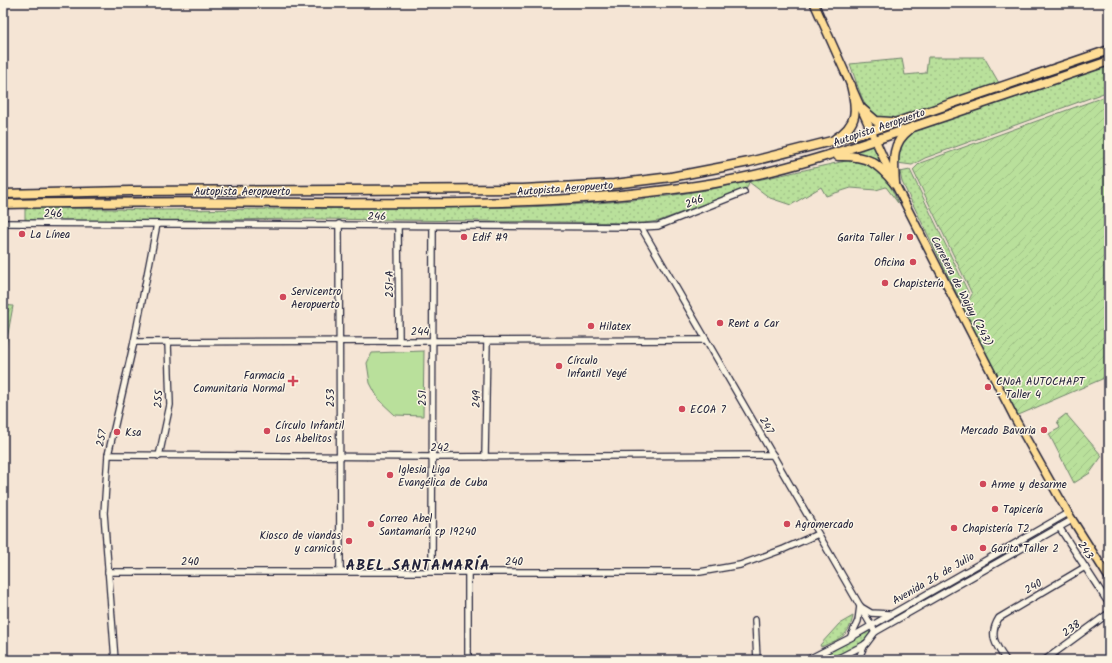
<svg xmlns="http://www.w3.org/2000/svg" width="1112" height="663" viewBox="0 0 1112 663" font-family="Kalam,sans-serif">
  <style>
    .grass { fill: url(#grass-dots); stroke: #6e816b }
    .garden { fill: url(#garden-furrows); stroke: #6e816b }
    .pitch { fill: #b9e09b; stroke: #6e816b }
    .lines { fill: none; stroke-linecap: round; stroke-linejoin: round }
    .minor-casing { stroke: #22223b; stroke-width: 8 }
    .major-casing { stroke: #22223b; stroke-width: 10 }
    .highway-casing { stroke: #22223b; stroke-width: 11 }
    .minor { stroke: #fcf5e5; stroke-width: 5.5 }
    .major { stroke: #fedd96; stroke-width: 7 }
    .highway { stroke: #fedd96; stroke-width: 8 }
    .poi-dot { fill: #d1495b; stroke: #fcf5e5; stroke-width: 1.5 }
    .labels { text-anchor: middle; stroke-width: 3; stroke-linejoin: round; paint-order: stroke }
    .street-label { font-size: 11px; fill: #22223b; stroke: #fcf5e5 }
    .poi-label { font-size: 11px; fill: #22223b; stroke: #fcf5e5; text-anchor: start }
    .district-label { font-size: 15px; font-weight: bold; letter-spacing: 1px; fill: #22223b; stroke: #fcf5e5 }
  </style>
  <defs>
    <pattern id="grass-dots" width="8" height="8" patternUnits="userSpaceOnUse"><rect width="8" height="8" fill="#b9e09b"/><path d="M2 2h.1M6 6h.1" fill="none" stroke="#9fc086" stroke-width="1.8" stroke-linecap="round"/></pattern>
    <pattern id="garden-furrows" width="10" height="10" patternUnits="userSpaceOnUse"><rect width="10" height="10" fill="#b9e09b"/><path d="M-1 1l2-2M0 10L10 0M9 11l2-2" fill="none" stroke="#9fc086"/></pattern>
  </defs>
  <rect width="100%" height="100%" fill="#f5e5d5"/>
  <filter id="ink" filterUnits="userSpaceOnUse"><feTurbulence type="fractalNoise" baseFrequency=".025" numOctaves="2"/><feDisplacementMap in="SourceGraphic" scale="8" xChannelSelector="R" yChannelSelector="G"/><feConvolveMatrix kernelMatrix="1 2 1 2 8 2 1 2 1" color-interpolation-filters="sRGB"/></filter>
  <g filter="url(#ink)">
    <g class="grass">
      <path d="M928,57H984L999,83L897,118C889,119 880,120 873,115C863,107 855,77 850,64L902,59L905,75L926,73Z"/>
      <path d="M1109,66V91L925,158L912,165L897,163C896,148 902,139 913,130Z"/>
      <path d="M873,145L883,166L869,156L847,153Z"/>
      <path d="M850,160C878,162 888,179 898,203L886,187L876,190L851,188L826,196L821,187L791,205L770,198L749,182L747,188L659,221L644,223L315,219L85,221L25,220V207L155,210L526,207C574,205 621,202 668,196C730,187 790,173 850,160Z"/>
      <path d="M910,170L969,294L966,300H960L902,182L900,172Z"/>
      <path d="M853,616C849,637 839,639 821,647L820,645L839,624Z"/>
      <path d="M869,631L870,635L861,644L830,659L826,657L828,653Z"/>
    </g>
    <g class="garden">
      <path d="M1109,95V376L1014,417L959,309L968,302L972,294L913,170L920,163Z"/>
      <path d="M3,305L13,306L3,361Z"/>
      <path d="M1066,414L1102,456L1090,473L1074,483L1049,434L1060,428L1057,421Z"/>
    </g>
    <path class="pitch" d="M424,351L423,416L395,415L379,400L370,383L367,363L372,353Z"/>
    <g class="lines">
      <g class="minor-casing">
        <g id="minor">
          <path d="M3,223L641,227L658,226L744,192"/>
          <path d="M339,224L340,571"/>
          <path d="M398,226L399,341"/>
          <path d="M641,227L875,632"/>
          <path d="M134,342L706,340"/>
          <path d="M108,455L432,457L773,455"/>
          <path d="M159,456L170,405L168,342"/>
          <path d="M485,457L487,341"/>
          <path d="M1059,527L1109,604"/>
          <path d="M432,571L433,226"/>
          <path d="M108,572H700L740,565L784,549L818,534"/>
          <path d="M861,607L871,613L889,614"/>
          <path d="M755,620L757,660"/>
          <path d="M851,636L858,621L860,606"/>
          <path d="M820,654L823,660"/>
          <path d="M115,660L104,513L108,455L134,342L157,224"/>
          <path d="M468,660V571"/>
          <path d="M807,660L850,638L1068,513"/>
          <path d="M835,660L866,644L875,632L1072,520"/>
          <path d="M858,660L865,644"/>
          <path d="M1006,660C996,646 988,635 999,618L1085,567"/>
          <path d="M1045,660L1109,613"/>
        </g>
      </g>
      <g class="major-casing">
        <path id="major" d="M814,3L895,184L1014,417L1068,513L1109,578"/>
      </g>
      <g class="highway-casing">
        <g id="highway">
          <path d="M861,108L876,121L891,122"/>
          <path d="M835,139C859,124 857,109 851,85"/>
          <path d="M838,156C867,155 877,162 895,184"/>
          <path d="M895,184C894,164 890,144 909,130"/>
          <path d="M3,194L130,191L523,189L614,184L671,177L749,162L871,131L1109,50"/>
          <path d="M3,204C107,202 210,202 314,203C448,204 582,205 715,183C784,171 850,149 916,126C980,104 1045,83 1109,61"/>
        </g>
      </g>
      <use href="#minor" class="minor"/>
      <use href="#major" class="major"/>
      <use href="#highway" class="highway"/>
    </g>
  </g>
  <g class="poi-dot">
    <circle cx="22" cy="234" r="4"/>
    <circle cx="464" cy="237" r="4"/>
    <circle cx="910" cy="237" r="4"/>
    <circle cx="913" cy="262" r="4"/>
    <circle cx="885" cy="283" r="4"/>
    <circle cx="283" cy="297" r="4"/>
    <circle cx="720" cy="323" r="4"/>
    <circle cx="591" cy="326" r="4"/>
    <circle cx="559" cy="366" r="4"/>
    <path d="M291 375h4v4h4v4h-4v4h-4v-4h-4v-4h4z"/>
    <circle cx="988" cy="387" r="4"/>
    <circle cx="682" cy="409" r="4"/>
    <circle cx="1044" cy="430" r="4"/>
    <circle cx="267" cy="431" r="4"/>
    <circle cx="117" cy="432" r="4"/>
    <circle cx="390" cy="475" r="4"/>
    <circle cx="983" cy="484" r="4"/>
    <circle cx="995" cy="509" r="4"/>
    <circle cx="371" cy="524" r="4"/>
    <circle cx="787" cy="524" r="4"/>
    <circle cx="954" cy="528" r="4"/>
    <circle cx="349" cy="541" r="4"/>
    <circle cx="983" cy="548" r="4"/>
  </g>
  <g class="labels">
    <g class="street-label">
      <text transform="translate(879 127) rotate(-19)" y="4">Autopista Aeropuerto</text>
      <text transform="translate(565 188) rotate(-4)" y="4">Autopista Aeropuerto</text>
      <text x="242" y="195">Autopista Aeropuerto</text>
      <text transform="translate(694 201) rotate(-22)" y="4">246</text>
      <text x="53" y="217">246</text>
      <text transform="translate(377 216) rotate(2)" y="4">246</text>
      <text transform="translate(389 284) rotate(-90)" y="4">251-A</text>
      <text transform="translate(962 291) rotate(63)" y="4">Carretera de Wajay (243)</text>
      <text x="420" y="335">244</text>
      <text transform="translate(330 398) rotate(-90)" y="4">253</text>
      <text transform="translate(422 398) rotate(-90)" y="4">251</text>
      <text transform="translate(158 399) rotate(-87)" y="4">255</text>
      <text transform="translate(476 399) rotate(-89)" y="4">249</text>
      <text transform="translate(767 425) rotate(60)" y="4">247</text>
      <text transform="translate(101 438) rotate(-79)" y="4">257</text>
      <text x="440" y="451">242</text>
      <text transform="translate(1086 550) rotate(57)" y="4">243</text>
      <text x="190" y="565">240</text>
      <text x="514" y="565">240</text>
      <text transform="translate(933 578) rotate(-30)" y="4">Avenida 26 de Julio</text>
      <text transform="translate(1033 586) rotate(-30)" y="4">240</text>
      <text transform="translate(1071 628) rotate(-36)" y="4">238</text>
    </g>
    <g class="poi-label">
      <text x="30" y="238">La Línea</text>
      <text x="472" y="241">Edif #9</text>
      <text x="902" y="241" text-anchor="end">Garita Taller 1</text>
      <text x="905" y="266" text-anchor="end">Oficina</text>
      <text x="893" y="287">Chapistería</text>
      <text x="291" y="295">Servicentro<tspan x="291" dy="13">Aeropuerto</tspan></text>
      <text x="728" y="327">Rent a Car</text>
      <text x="599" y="330">Hilatex</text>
      <text x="567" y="364">Círculo<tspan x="567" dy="13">Infantil Yeyé</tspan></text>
      <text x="285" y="379" text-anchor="end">Farmacia<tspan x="285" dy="13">Comunitaria Normal</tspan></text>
      <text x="996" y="385">CNoA AUTOCHAPT<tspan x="996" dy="13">- Taller 4</tspan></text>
      <text x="690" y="413">ECOA 7</text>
      <text x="275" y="429">Círculo Infantil<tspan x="275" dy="13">Los Abelitos</tspan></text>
      <text x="1036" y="434" text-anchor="end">Mercado Bavaria</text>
      <text x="125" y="436">Ksa</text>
      <text x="398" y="473">Iglesia Liga<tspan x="398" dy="13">Evangélica de Cuba</tspan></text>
      <text x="991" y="488">Arme y desarme</text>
      <text x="1003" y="513">Tapicería</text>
      <text x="379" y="522">Correo Abel<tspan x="379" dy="13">Santamaría cp 19240</tspan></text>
      <text x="795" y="528">Agromercado</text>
      <text x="962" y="532">Chapistería T2</text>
      <text x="341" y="539" text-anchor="end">Kiosco de viandas<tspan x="341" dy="13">y carnicos</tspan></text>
      <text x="991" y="552">Garita Taller 2</text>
    </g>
    <g class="district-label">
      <text x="418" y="570">ABEL SANTAMARÍA</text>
    </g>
  </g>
  <rect width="1112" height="663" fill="none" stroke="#fcf5e5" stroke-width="16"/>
  <rect x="8" y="8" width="1096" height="647" fill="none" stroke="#22223b" stroke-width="1.5" filter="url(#ink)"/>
</svg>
